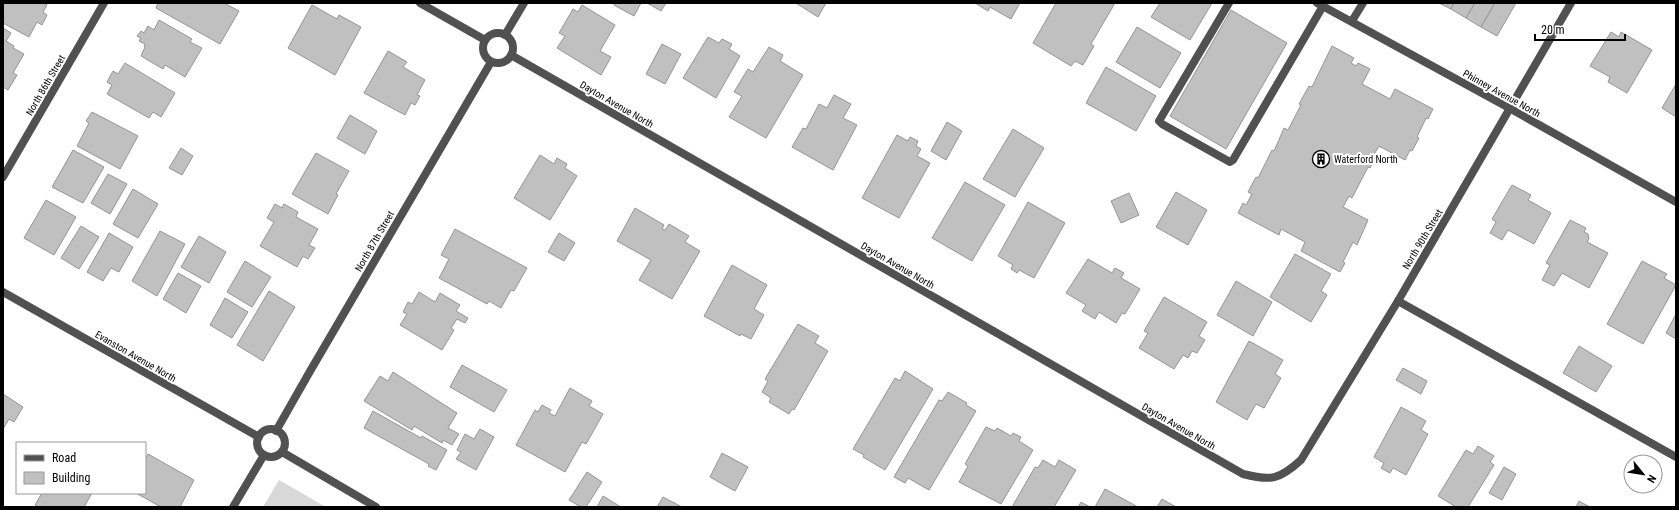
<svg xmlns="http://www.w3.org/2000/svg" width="1679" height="510" viewBox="0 0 1679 510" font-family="'Roboto Condensed',sans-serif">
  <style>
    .green { fill: #d8d8d8 }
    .building { fill: #c0c0c0; stroke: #959595 }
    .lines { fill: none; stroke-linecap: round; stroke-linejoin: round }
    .lane { stroke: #515151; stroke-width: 8 }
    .street { stroke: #515151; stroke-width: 8 }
    .labels { text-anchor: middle; stroke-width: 4; stroke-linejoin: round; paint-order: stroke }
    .street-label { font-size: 10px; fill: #000; stroke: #fff }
    .poi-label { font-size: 10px; fill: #000; stroke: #fff; text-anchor: start }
  </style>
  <rect width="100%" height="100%" fill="#fff"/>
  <path class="green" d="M279,480L326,507H263Z"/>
  <g class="building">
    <path d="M3,3H43L47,5L43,12L47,15L42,25L37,22L29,37L3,23Z"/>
    <path d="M158,3H224L239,11L220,44L156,8Z"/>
    <path d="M615,3H641L634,16L614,5Z"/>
    <path d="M647,3H666L661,11Z"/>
    <path d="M796,3H826L818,17Z"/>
    <path d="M975,3H1020L1011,19L990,7L988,11Z"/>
    <path d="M1056,3H1115L1091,44L1094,46L1083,65L1075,61L1071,66L1033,43Z"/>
    <path d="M1160,3H1212L1190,40L1151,17Z"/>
    <path d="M1439,3H1454L1451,9Z"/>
    <path d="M1454,3H1475L1466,18L1451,9Z"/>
    <path d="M1475,3H1495L1481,27L1466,18Z"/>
    <path d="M1495,3H1516L1497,36L1481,27Z"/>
    <path d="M312,5L337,19L339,15L361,27L335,75L288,48Z"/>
    <path d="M582,5L615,25L600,51L611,57L601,75L557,48L565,36L559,33L573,9L578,12Z"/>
    <path d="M1231,10L1287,43L1226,149L1170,116Z"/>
    <path d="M159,20L192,39L190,42L202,48L185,77L165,65L163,69L141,56L145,47L144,46L145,44L139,41L141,38L137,36L141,31L144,33L148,26L154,30Z"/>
    <path d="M1137,27L1181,53L1160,88L1116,62Z"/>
    <path d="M3,28L11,33L6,41L14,46L13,48L24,54L13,73L17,75L8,90L3,87Z"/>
    <path d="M1611,32L1619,37L1621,32L1652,50L1627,93L1608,82L1610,77L1590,66Z"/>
    <path d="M708,37L719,43L722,39L732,44L729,49L740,56L716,98L683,78Z"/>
    <path d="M662,44L681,54L665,84L646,74Z"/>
    <path d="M1332,46L1354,58L1351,63L1356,66L1358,63L1370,69L1362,84L1390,99L1395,89L1433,109L1428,119L1426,118L1417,137L1419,138L1412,151L1410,150L1405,160L1379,146L1373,156L1376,157L1370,168L1368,167L1352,198L1349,196L1343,207L1368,220L1357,245L1353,242L1343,262L1345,263L1340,272L1301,251L1305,242L1281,229L1279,235L1238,213L1243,203L1246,205L1252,194L1248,192L1256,177L1258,178L1272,150L1274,151L1278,142L1284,128L1288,130L1301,105L1299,104L1309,86L1312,87Z"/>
    <path d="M769,47L783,55L780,61L803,75L766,138L729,117L742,96L734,92L748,69L753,72Z"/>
    <path d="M388,51L407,62L403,67L425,80L417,95L420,96L415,105L411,103L405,115L364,93Z"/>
    <path d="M125,63L175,93L161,117L153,112L149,118L107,94L112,85L107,82L113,71L118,74Z"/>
    <path d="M1106,67L1156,96L1136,131L1086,103Z"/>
    <path d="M1676,84V117L1662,108Z"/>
    <path d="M834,95L851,104L843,118L857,125L833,170L792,147L803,128L806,129L819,104L827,108Z"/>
    <path d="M92,112L138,136L120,169L77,146L89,123L86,121Z"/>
    <path d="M350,115L377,131L365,154L337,138Z"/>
    <path d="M947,122L962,131L946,160L931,151Z"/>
    <path d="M1013,129L1044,148L1015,197L983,179Z"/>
    <path d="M897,135L908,141L910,137L918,141L916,146L921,149L917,156L930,163L899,218L862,198Z"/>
    <path d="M181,148L193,156L182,175L169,168Z"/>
    <path d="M73,150L104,167L83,203L52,187Z"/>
    <path d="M316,153L349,171L336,194L338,195L328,214L292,194Z"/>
    <path d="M540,155L554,164L557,158L567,164L565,168L577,176L550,220L514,198Z"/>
    <path d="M108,174L127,184L110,214L91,203Z"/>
    <path d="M965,182L1005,205L972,261L932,238Z"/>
    <path d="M1512,185L1531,195L1528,200L1551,213L1534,244L1508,230L1502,240L1490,233L1496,222L1492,219Z"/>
    <path d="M133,189L158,204L138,238L113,224Z"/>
    <path d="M1176,192L1207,210L1188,245L1156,227Z"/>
    <path d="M1129,193L1139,215L1121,223L1111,201Z"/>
    <path d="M46,200L76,217L54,255L24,238Z"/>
    <path d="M1028,202L1065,223L1034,278L1019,270L1017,273L1011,269L1013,265L998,256Z"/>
    <path d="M275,204L282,208L284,204L298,212L296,217L318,229L309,245L315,248L308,259L303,256L297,267L260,246L274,222L267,218Z"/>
    <path d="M635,208L664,225L662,229L665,230L669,224L689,236L685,242L700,251L672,299L639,280L651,260L617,241Z"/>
    <path d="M1570,220L1586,228L1584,232L1588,234L1589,239L1587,242L1608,253L1589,288L1562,273L1554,286L1542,280L1550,265L1546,263Z"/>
    <path d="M81,226L99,237L79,269L61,258Z"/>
    <path d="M455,229L527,268L514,291L511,290L501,308L489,301L487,304L439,278L449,259L441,255Z"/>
    <path d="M160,231L185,244L157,296L132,281Z"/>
    <path d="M109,233L133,247L119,272L111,268L103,281L87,272Z"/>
    <path d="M559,233L575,243L564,261L548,252Z"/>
    <path d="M199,236L226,252L209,283L181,267Z"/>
    <path d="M1295,254L1331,274L1321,291L1327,295L1311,322L1270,297Z"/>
    <path d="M1088,259L1112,273L1115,268L1124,273L1121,278L1140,289L1125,314L1122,313L1116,323L1099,312L1095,319L1082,311L1086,305L1066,293Z"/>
    <path d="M245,261L271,277L252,307L227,292Z"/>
    <path d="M1642,261L1667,274L1664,278L1676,285L1643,344L1607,324Z"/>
    <path d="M732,265L767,285L754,309L764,315L751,339L741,334L740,336L704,316Z"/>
    <path d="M178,273L201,286L186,313L163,299Z"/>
    <path d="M1236,281L1272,302L1253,336L1217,315Z"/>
    <path d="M269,291L295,307L263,361L237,345Z"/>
    <path d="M419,292L435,302L440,293L460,305L456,311L468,318L465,323L457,319L451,328L454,330L442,350L400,325L407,314L403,312L408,302L412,304Z"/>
    <path d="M1164,297L1207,322L1199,336L1205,340L1197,353L1192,351L1188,358L1183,355L1174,369L1139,348L1148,333L1144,331Z"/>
    <path d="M225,298L248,312L232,338L210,325Z"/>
    <path d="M1676,314V339L1666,333Z"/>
    <path d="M798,324L819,336L815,343L828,351L794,410L792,409L789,414L769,402L771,398L762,392L768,381L765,379Z"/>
    <path d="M1249,341L1283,360L1275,374L1281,378L1264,408L1256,404L1247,420L1216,402Z"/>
    <path d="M1579,346L1612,366L1596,392L1563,373Z"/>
    <path d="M462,365L507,390L494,412L450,387Z"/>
    <path d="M1403,368L1427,381L1421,394L1396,380Z"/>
    <path d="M905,371L933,389L885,470L863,457L864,455L853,449L895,378L900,381Z"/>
    <path d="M393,372L457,413L448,428L459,434L452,445L443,440L442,443L414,426L412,430L364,401L380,376L388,381Z"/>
    <path d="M570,388L592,401L589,406L603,414L586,444L582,442L565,472L516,445L535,410L538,412L542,405L551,410L549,413L555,416Z"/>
    <path d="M948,392L967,403L966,405L976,411L929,490L908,478L905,483L894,477L939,400L942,401Z"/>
    <path d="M3,394L23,407L14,422L9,419L3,429Z"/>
    <path d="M1401,407L1426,421L1421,430L1428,434L1406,475L1393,468L1390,473L1381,468L1384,463L1374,457Z"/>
    <path d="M373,411L421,438L422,436L447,450L436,470L428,466L429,464L364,428Z"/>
    <path d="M986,427L995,431L997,428L1011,436L1013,433L1021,437L1019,441L1033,450L1001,504L959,482L968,466L965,464Z"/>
    <path d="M480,429L494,437L476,470L456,459L461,452L457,450L465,434L474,439Z"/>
    <path d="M1478,446L1494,456L1490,462L1494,465L1468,507H1456L1438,496L1466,450L1473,454Z"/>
    <path d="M722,453L748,467L735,491L710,477Z"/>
    <path d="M148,454L194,480L180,507H161L136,493H145V460Z"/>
    <path d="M1043,460L1055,467L1059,460L1076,470L1054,507H1012L1035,467L1038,468Z"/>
    <path d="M1504,467L1516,474L1502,500L1489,493Z"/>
    <path d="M587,472L602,482L586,507H581L569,500Z"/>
    <path d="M1105,489L1138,507H1095Z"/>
    <path d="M42,493H92L84,507H39L35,505Z"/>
    <path d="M603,496L621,507H597Z"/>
    <path d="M663,497L682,507H657Z"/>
    <path d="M1162,499L1176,507H1157Z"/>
    <path d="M1579,501L1590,507H1576Z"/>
    <path d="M1081,502L1090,507H1078Z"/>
  </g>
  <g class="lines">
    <g class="lane">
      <path d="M1229,3L1159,121L1162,124L1230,162L1233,160L1323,6"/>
      <path d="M1352,21L1363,3"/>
      <path d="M1398,301L1676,457"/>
    </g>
    <g class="street">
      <path d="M420,3L485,40"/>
      <path d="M1317,3L1511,109L1676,202"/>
      <circle cx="498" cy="48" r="15"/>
      <path d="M505,35L524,3"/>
      <path d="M511,55L1243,474C1271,481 1279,480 1301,460L1398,301L1571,3"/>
      <path d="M3,177L104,3"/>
      <path d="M3,292L259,437"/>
      <circle cx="271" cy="443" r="14"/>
      <path d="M276,431L309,373L491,62"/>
      <path d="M282,452L376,507"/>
      <path d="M233,507L264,455"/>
    </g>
  </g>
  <defs>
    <g id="building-ring" transform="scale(0.9)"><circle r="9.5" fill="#fff" stroke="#000" stroke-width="1.5"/><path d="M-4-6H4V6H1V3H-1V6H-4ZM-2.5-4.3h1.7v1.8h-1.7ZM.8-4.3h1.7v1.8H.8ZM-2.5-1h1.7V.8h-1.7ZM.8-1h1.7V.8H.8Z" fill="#000"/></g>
  </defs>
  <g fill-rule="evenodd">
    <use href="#building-ring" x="1321" y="159"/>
  </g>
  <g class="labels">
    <g class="street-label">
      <text transform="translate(45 85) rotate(-60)" y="4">North 86th Street</text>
      <text transform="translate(1502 93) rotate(29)" y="4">Phinney Avenue North</text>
      <text transform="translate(617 104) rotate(30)" y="4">Dayton Avenue North</text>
      <text transform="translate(1422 239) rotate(-59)" y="4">North 90th Street</text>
      <text transform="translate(374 241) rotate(-60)" y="4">North 87th Street</text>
      <text transform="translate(898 265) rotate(30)" y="4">Dayton Avenue North</text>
      <text transform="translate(136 356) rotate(30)" y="4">Evanston Avenue North</text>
      <text transform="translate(1179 426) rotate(30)" y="4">Dayton Avenue North</text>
    </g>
    <g class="poi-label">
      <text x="1334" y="163">Waterford North</text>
    </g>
  </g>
  <rect width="1679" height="510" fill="none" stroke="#000000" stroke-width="8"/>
  <rect x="16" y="442" width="130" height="52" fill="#ffffff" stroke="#999999"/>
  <rect x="24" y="455" width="20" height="6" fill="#515151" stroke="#999999"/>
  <text x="52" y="462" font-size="12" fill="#000000">Road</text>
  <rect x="24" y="472" width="20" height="12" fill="#c0c0c0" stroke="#999999"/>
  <text x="52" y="482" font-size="12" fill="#000000">Building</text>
  <g transform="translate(1643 474) rotate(120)"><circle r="19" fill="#ffffff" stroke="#999999"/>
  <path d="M0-3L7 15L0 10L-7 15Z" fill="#000000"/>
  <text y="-6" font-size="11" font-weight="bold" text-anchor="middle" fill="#000000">N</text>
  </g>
  <path d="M1535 34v6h90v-6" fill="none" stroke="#000000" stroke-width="2"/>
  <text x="1541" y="34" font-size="12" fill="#000000" stroke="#ffffff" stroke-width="3" paint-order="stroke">20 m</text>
</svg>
